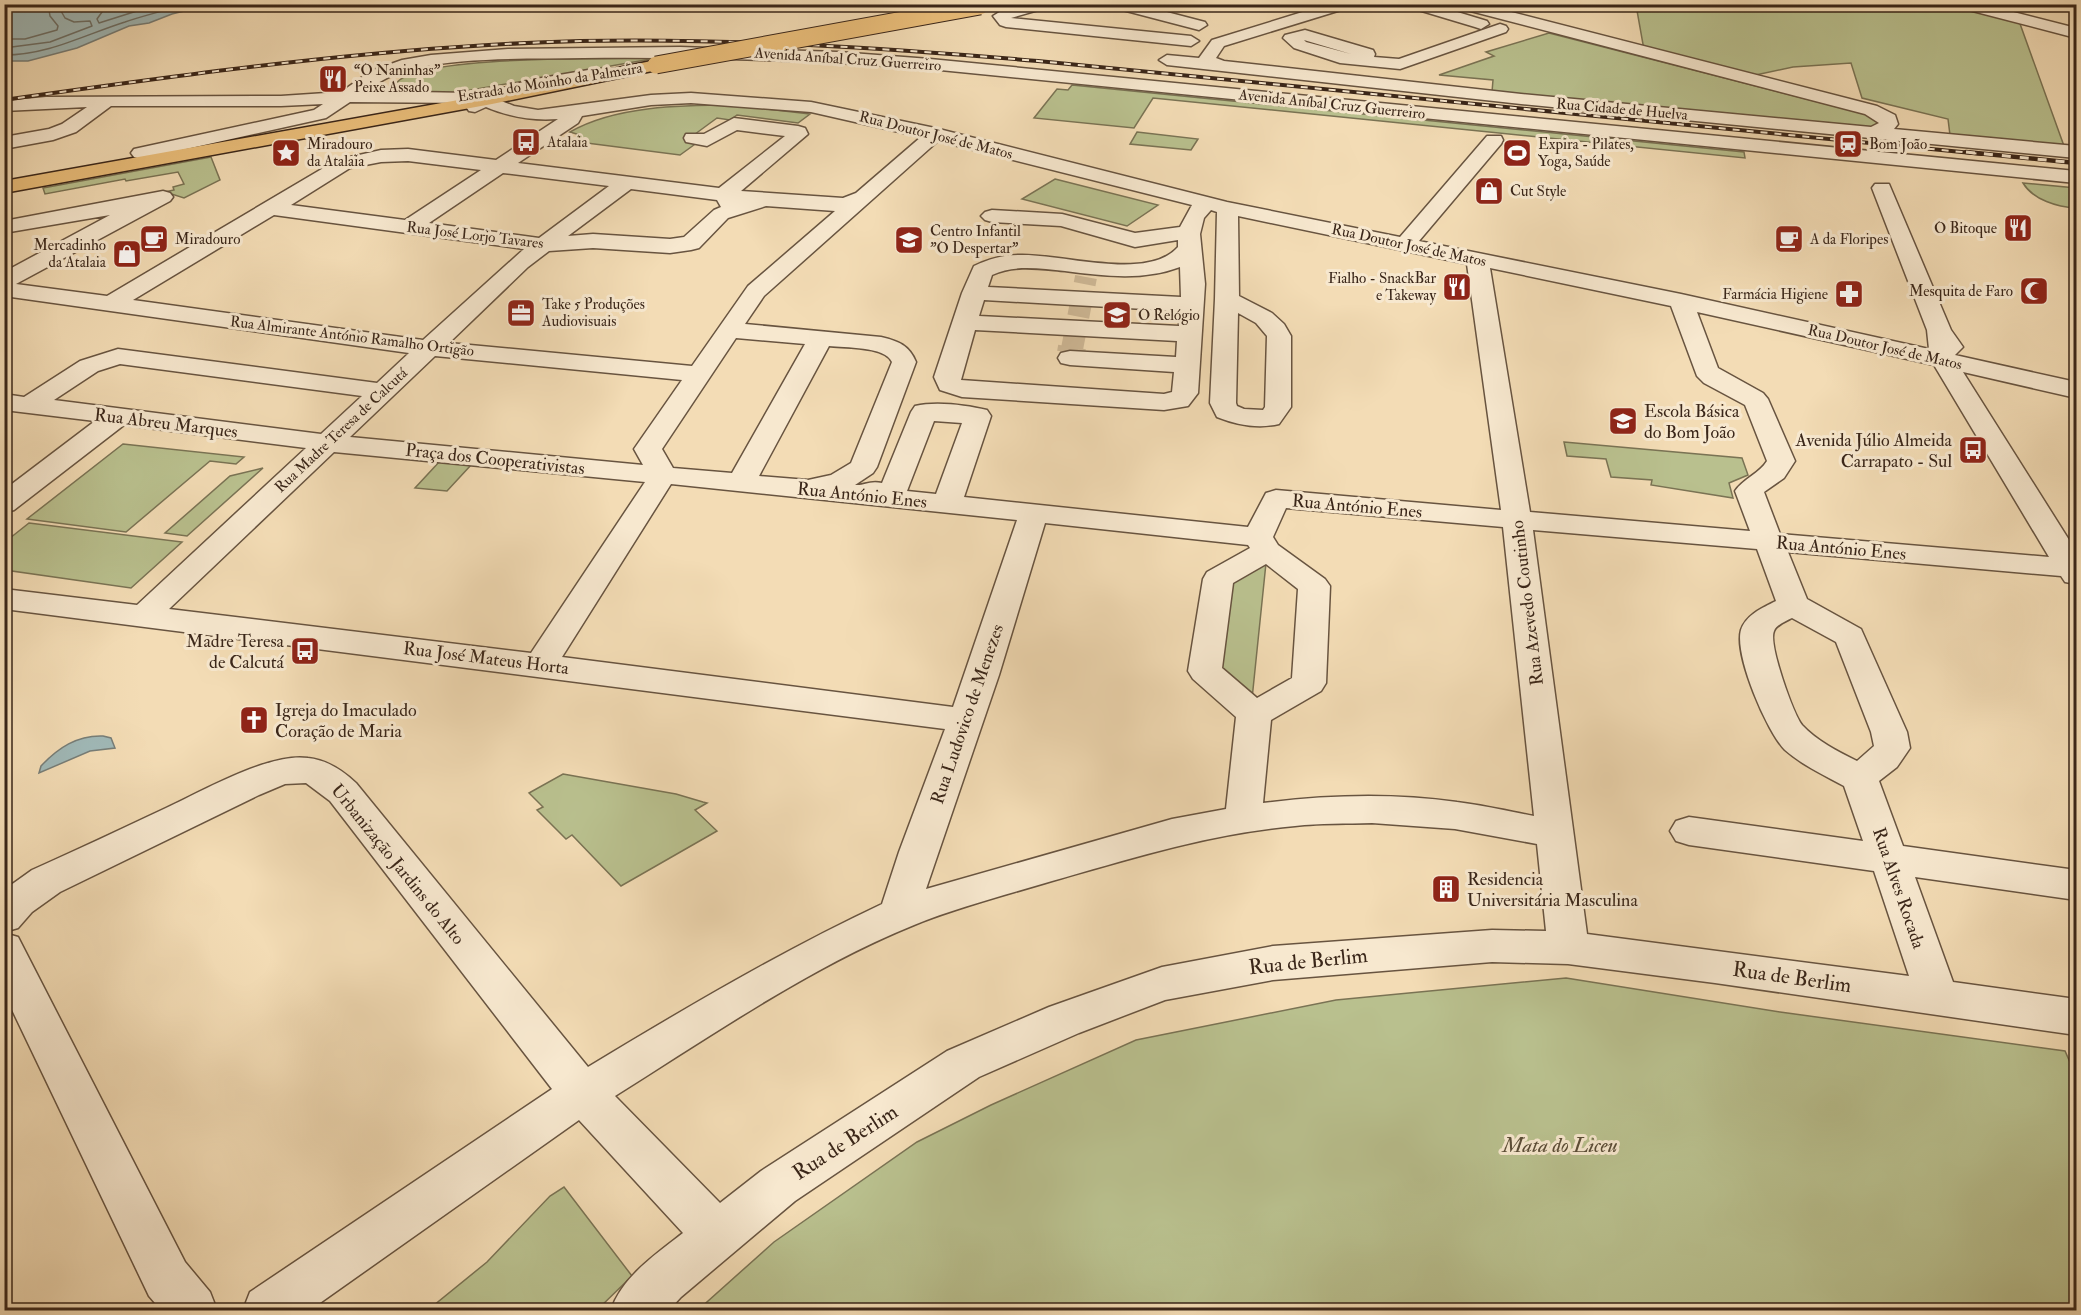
<svg xmlns="http://www.w3.org/2000/svg" width="2081" height="1315" viewBox="0 0 2081 1315" font-family="'IM FELL Double Pica',serif">
  <style>
    .green { fill: #b9c08e; stroke: #7a7354; stroke-width: 1.5 }
    .water { fill: #a0b9b8; stroke: #777e78; stroke-width: 1.5 }
    .lines { fill: none; stroke-linecap: round; stroke-linejoin: round }
    .shore { stroke: #6d7068; stroke-width: 1.5 }
    .minor-tunnel-far1 { stroke: #ceb896; stroke-width: 22; stroke-dasharray: 22 11; stroke-linecap: butt }
    .minor-tunnel { stroke: #ceb896; stroke-width: 28; stroke-dasharray: 28 14; stroke-linecap: butt }
    .minor-casing { stroke: #685440; stroke-width: 3 }
    .major-casing { stroke: #3a2619; stroke-width: 3 }
    .minor { fill: #f7e8cf; fill-rule: evenodd }
    .major { fill: #eabe7a; fill-rule: evenodd }
    .rail-far1-casing { stroke: #3a2619; stroke-width: 4 }
    .rail-casing { stroke: #3a2619; stroke-width: 4.5 }
    .rail-far1 { stroke: #f7e8cf; stroke-width: 2; stroke-dasharray: 7; stroke-linecap: butt }
    .rail { stroke: #f7e8cf; stroke-width: 3; stroke-dasharray: 9; stroke-linecap: butt }
    .major-bridge-casing { stroke: #3a2619; stroke-width: 19; stroke-linecap: butt }
    .major-bridge { stroke: #eabe7a; stroke-width: 17 }
    .labels { text-anchor: middle; stroke-width: 6; stroke-linejoin: round; paint-order: stroke }
    .far-street-label { font-size: 15px; fill: #3a2619; stroke: #f7e8cf }
    .far-poi-label { font-size: 15px; fill: #3a2619; stroke: #f7e8cf; text-anchor: start }
    .poi-label { font-size: 18px; fill: #3a2619; stroke: #f7e8cf; text-anchor: start }
    .street-label { font-size: 18px; fill: #3a2619; stroke: #f7e8cf }
    .near-street-label { font-size: 21px; fill: #3a2619; stroke: #f7e8cf }
    .near-park-label { font-size: 21px; font-style: italic; fill: #5a4c36; stroke: #f7e8cf }
  </style>
  <rect width="100%" height="100%" fill="#f3dcb5"/>
  <filter id="stains"><feTurbulence type="fractalNoise" baseFrequency=".00333" numOctaves="4"/><feColorMatrix values="0 0 0 0 .2 0 0 0 0 .09 0 0 0 0 .02 0 0 0 .5 -.17"/></filter>
  <radialGradient id="worn" r=".72"><stop offset=".6" stop-color="#630" stop-opacity="0"/><stop offset="1" stop-color="#630" stop-opacity=".3"/></radialGradient>
  <g class="green">
    <path d="M1951,4L2019,21L2064,146L1950,135L1948,119L1862,98L1851,63L1793,67L1751,76L1644,50L1636,5Z"/>
    <path d="M1549,33L1869,115L1879,120L1878,124L1870,128L1492,92L1493,80L1439,75L1494,56L1486,52Z"/>
    <path d="M657,58L448,94L398,92L395,86C403,54 621,59 657,58Z"/>
    <path d="M1072,85L1744,152L1745,158L1153,98L1134,128L1034,118L1057,89L1068,90Z"/>
    <path d="M733,105L810,114L798,123L737,115L730,120L717,118L687,140L698,142L680,155L571,141L580,135L570,132C615,106 682,105 733,105Z"/>
    <path d="M1137,132L1198,139L1191,150L1130,144Z"/>
    <path d="M211,157L220,180L184,198L165,192L174,190L173,187L184,184L178,172L126,181L125,179L45,194L43,188Z"/>
    <path d="M1055,179L1158,205L1127,226L1022,199Z"/>
    <path d="M2023,183L2076,188V208C2058,207 2033,200 2023,183Z"/>
    <path d="M1564,442L1742,458L1748,475L1729,483L1733,498L1651,485L1652,480L1611,477L1606,459L1567,456Z"/>
    <path d="M123,444L244,457L236,464L210,461L126,532L27,519Z"/>
    <path d="M440,461L471,465L447,491L415,488Z"/>
    <path d="M263,468L187,536L165,533L230,476Z"/>
    <path d="M29,523L182,542L131,588L5,570V542Z"/>
    <path d="M1266,563L1252,699L1218,671L1231,581Z"/>
    <path d="M563,774L676,794L703,802L707,803L695,810L717,831L621,886L572,835L566,839L537,810L543,807L529,793Z"/>
    <path d="M1566,978L1780,1012L2065,1051L2076,1076V1310H698L774,1242L917,1142L991,1105L1136,1040L1336,1000Z"/>
    <path d="M564,1187L632,1276L597,1310H428L487,1262L550,1196Z"/>
  </g>
  <g class="water">
    <path d="M99,5H208L172,14L149,23L129,26L77,48L28,61H5V5C33,4 74,13 99,5Z"/>
    <path d="M103,736L111,738L115,748L90,751L39,773L41,766C58,748 77,735 103,736Z"/>
  </g>
  <g class="lines">
    <g class="shore">
      <path d="M103,4L102,12L97,19L99,23L159,4"/>
      <path d="M4,39H25L57,30L58,26L50,16L48,4"/>
      <path d="M4,48L50,42L92,26L90,21L74,22L65,18L57,4"/>
      <path d="M4,55C48,55 84,35 125,22C145,15 165,11 184,4"/>
    </g>
    <path class="minor-tunnel-far1" d="M1072,349L1086,277"/>
    <path class="minor-tunnel" d="M1071,353L1072,347"/>
    <g class="minor-casing">
      <g id="minor">
        <path d="M1020,4H1051L1049,7L1011,18L1191,36L1199,41L1191,46L1006,27L1000,25L993,16L1006,8Z"/>
        <path d="M1109,4H1136L1205,22L1207,25L1199,30L1111,7Z"/>
        <path d="M1321,4H1342L1344,7L1341,10L1224,46L1216,58L1224,61L1521,94L1871,127L1879,123L1865,114L1455,7L1453,4H1480L1877,106L1895,115L1898,124L1894,129L2076,146V158L1521,104L1167,65L1159,60L1167,55L1199,58L1212,40L1322,6Z"/>
        <path d="M1413,4H1431L1487,21L1489,24L1481,29L1475,27L1415,9Z"/>
        <path d="M1955,4H1982L2076,28V38L1957,7Z"/>
        <path d="M1500,24L1506,26L1508,29L1506,32L1400,69L1340,63L1294,48L1283,38L1285,35L1305,30L1373,50L1375,54L1374,57L1399,59ZM1304,40L1351,54L1306,42Z"/>
        <path d="M680,47L838,52L930,59L2076,171V183L930,69C814,60 699,57 583,58C528,59 469,57 414,68C396,72 380,81 365,91L469,93L480,95L530,80L594,69L600,70L603,74L600,78L530,90L499,100L514,106L538,110L651,95L691,93L811,102L935,128L1227,202L1400,237L1487,136H1501L1503,140L1501,144L1419,241L1681,294L1929,349L1927,330L1872,188L1875,184H1889L1951,330L1963,347L1955,355L2076,382V398L1963,372L2076,551V584L2065,582L2061,576L1788,552L1807,599L1861,629L1907,732L1910,748L1897,767L1879,781L1903,846L2076,870V900L1915,877L1953,982L2076,999V1035L1715,983L1568,964L1492,962L1273,980L1165,1000L1079,1033L979,1077L795,1201L681,1297L669,1310H611C622,1277 656,1254 683,1233L579,1120L310,1310H243L250,1292L552,1089L330,801L306,783L285,784L259,795L60,892L32,912L18,928L4,932V890L32,870C77,850 121,829 166,808C201,792 270,752 308,758C327,760 342,770 356,783L588,1067C684,1009 780,952 882,904L899,852L945,729L4,609V589L137,605L306,448L124,425L14,510L4,513V490L95,421L4,410V394L24,397L80,361L118,349L377,383L409,353L4,296V272L110,215L4,233V221L163,191L170,193L173,197L170,201L16,284L107,296L337,160L381,150L408,149L496,160L558,119C532,121 510,117 486,107L475,112L469,111L466,107L468,103L350,102L326,118L141,159L134,157L131,153L134,149L314,110L323,104L281,106H111L76,132L53,140L4,149V137L49,129L62,124L87,107L4,111V101L46,97L281,96L341,92L371,71L402,60L431,55L508,49ZM691,103L811,112L921,137L856,193L843,198L741,191L808,134L805,128L798,126L734,118L704,134H686L684,138L686,142L707,146L737,130L785,136L719,188L518,163L578,123L582,116L651,105ZM938,141L1192,205L1180,227L1135,233L1062,214L992,210L985,212L981,216L985,220L992,222L1061,226L1135,247L1178,240V247C1147,282 1062,253 1019,255C1002,255 989,259 974,266L962,293L934,377L940,390L962,397L1164,410L1188,406L1198,393L1205,284L1200,234L1204,218L1211,210L1217,212L1215,299L1210,403L1217,417C1237,425 1258,429 1279,424L1291,407V336L1284,324L1272,313L1239,296L1238,216L1467,264L1501,510L1276,490L1266,493L1248,527L964,497L991,416L987,410C966,405 936,401 915,406L911,412L882,483C869,480 864,486 855,485L873,473L877,467L916,362C909,345 898,341 881,337L745,324L764,296ZM408,161L481,170L405,220L291,205L350,168L381,162ZM503,173L609,186L539,238L429,223ZM631,189L717,200L721,207L714,210L684,237L670,239L593,234L568,236ZM766,206L835,211L748,286L692,366L449,343L528,267L549,251L593,248L670,253L691,250L699,248L728,218ZM274,215L524,249L423,340L133,300ZM1180,267L1181,297L988,287L992,275C1015,264 1041,269 1065,271C1105,276 1143,281 1180,267ZM1490,268L1671,306L1697,376L1704,383L1745,405L1767,461C1759,474 1744,478 1735,491L1750,531L1530,512ZM984,300L1180,311L1179,326L979,316ZM1697,312L1934,365L2049,557L1780,534L1764,492L1784,478L1795,461L1768,399L1763,393L1718,368ZM1238,313L1256,323L1267,336L1265,407L1263,410L1244,409L1237,406L1236,403ZM975,330L1177,341L1176,357L1070,351L1061,353L1058,358L1061,363L1070,365L1174,372L1172,392L1164,394L961,380ZM736,338L805,344L732,473L673,468L662,449ZM829,346C844,348 885,346 892,362L851,463L831,475L808,480L759,476ZM435,356L682,380L634,449L643,465L350,437ZM120,364L362,396L321,434L54,400L98,371ZM934,421L962,423L936,494L907,491ZM334,452L645,482L531,653L169,609ZM671,484L1017,520L953,707L562,657ZM1286,508L1503,527L1534,816C1508,811 1482,805 1457,802C1394,793 1326,795 1263,803L1271,720L1321,691L1326,683L1330,586L1325,579L1278,545L1273,537ZM1045,523L1248,545L1250,548L1207,572L1203,579L1188,671L1193,679L1236,717L1226,809L1172,819L926,889L999,675ZM1533,530L1757,549L1776,601C1762,608 1746,615 1741,630C1734,655 1767,732 1785,750C1802,765 1824,775 1844,786L1863,841L1689,817L1676,821L1670,831L1676,841L1689,845L1874,871L1909,976L1587,934ZM1266,564L1298,589L1292,678L1257,698L1222,668L1233,583ZM1792,618L1836,642L1871,732L1874,746L1857,761C1837,751 1817,741 1802,725C1793,713 1768,644 1774,631C1776,625 1786,621 1792,618ZM1372,823L1455,829L1537,844L1546,931L1492,930L1273,946L1162,967L1049,1007L947,1051L761,1171L720,1203L615,1096C711,1036 808,968 914,925C958,907 1006,895 1052,881C1132,858 1212,833 1295,826C1320,823 1346,824 1372,823Z"/>
        <path d="M4,933L18,937L185,1262L210,1292L217,1310H161L149,1296L4,993Z"/>
      </g>
    </g>
    <g class="major-casing">
      <path id="major" d="M656,60L662,61L664,65L662,69L492,104L4,193V181L492,94Z"/>
    </g>
    <use href="#minor" class="minor"/>
    <use href="#major" class="major"/>
    <g class="rail-far1-casing">
      <path id="rail-far1" d="M4,100C195,73 387,46 580,41C733,38 885,48 1038,61L1982,154"/>
    </g>
    <g class="rail-casing">
      <path id="rail" d="M1966,152L2076,163"/>
    </g>
    <use href="#rail-far1" class="rail-far1"/>
    <use href="#rail" class="rail"/>
    <g class="major-bridge-casing">
      <path id="major-bridge" d="M656,65L980,6"/>
    </g>
    <use href="#major-bridge" class="major-bridge"/>
  </g>
  <defs>
    <g id="restaurant-square" transform="scale(1.5)"><rect x="-9" y="-9" width="18" height="18" rx="4" fill="#8f2418" stroke="#f7e8cf"/><path d="M-5-6h1v4h1v-4h1v4h1v-4h1v5L-1.5 .5V6h-2V.5L-5-1ZM5-6V6H3V1.5H1.5Q1.5-4 5-6Z" fill="#fff"/></g>
    <g id="bus-square" transform="scale(1.5)"><rect x="-9" y="-9" width="18" height="18" rx="4" fill="#8f2418" stroke="#f7e8cf"/><path d="M-5-6H5V4H4V6H2V4H-2V6H-4V4H-5ZM-3.5-4V0h7V-4ZM-3.5 1.2v1.5H-2V1.2ZM2 1.2v1.5H3.5V1.2Z" fill="#fff"/></g>
    <g id="station-square" transform="scale(1.5)"><rect x="-9" y="-9" width="18" height="18" rx="4" fill="#8f2418" stroke="#f7e8cf"/><path d="M-3-6H3Q5-6 5-4V2Q5 4 3 4L4.5 6H3L1.5 4h-3L-3 6H-4.5L-3 4Q-5 4-5 2V-4Q-5-6-3-6ZM-3.5-4v3h7v-3ZM-3.5 1v1.5H-2V1ZM2 1v1.5H3.5V1Z" fill="#fff"/></g>
    <g id="sight-square" transform="scale(1.5)"><rect x="-9" y="-9" width="18" height="18" rx="4" fill="#8f2418" stroke="#f7e8cf"/><path d="M0-6L1.8-2.2L6-1.7L2.9 1.2L3.7 5.4L0 3.3L-3.7 5.4L-2.9 1.2L-6-1.7L-1.8-2.2Z" fill="#fff"/></g>
    <g id="stadium-square" transform="scale(1.5)"><rect x="-9" y="-9" width="18" height="18" rx="4" fill="#8f2418" stroke="#f7e8cf"/><path d="M0-5a6.5 5 0 1 0 0 10a6.5 5 0 1 0 0-10ZM-3.5-1.8h7v3.6h-7Z" fill="#fff"/></g>
    <g id="shop-square" transform="scale(1.5)"><rect x="-9" y="-9" width="18" height="18" rx="4" fill="#8f2418" stroke="#f7e8cf"/><path d="M-5-2.5h2.3a2.7 3.5 0 0 1 5.4 0H5L5.5 6h-11ZM-1.5-2.5h3a1.5 2.3 0 0 0-3 0Z" fill="#fff"/></g>
    <g id="cafe-square" transform="scale(1.5)"><rect x="-9" y="-9" width="18" height="18" rx="4" fill="#8f2418" stroke="#f7e8cf"/><path d="M-5.5-4.5H6V0H3Q3 3.5 0 3.5H-2.5Q-5.5 3.5-5.5 0ZM3-3.2v2h1.7v-2ZM-6 4.5H4V6H-6Z" fill="#fff"/></g>
    <g id="school-square" transform="scale(1.5)"><rect x="-9" y="-9" width="18" height="18" rx="4" fill="#8f2418" stroke="#f7e8cf"/><path d="M0-5L7-2L0 1L-7-2ZM-4 1L0 2.5L4 1V4Q0 6-4 4Z" fill="#fff"/></g>
    <g id="mosque-square" transform="scale(1.5)"><rect x="-9" y="-9" width="18" height="18" rx="4" fill="#8f2418" stroke="#f7e8cf"/><path d="M3.5-4.9A6 6 0 1 0 3.5 4.9A5 5 0 1 1 3.5-4.9Z" fill="#fff"/></g>
    <g id="pharmacy-square" transform="scale(1.5)"><rect x="-9" y="-9" width="18" height="18" rx="4" fill="#8f2418" stroke="#f7e8cf"/><path d="M-2-6h4v4h4v4h-4v4h-4v-4h-4v-4h4Z" fill="#fff"/></g>
    <g id="office-square" transform="scale(1.5)"><rect x="-9" y="-9" width="18" height="18" rx="4" fill="#8f2418" stroke="#f7e8cf"/><path d="M-6-3h4V-5.5h4V-3h4V5H-6ZM-1-4.5V-3h2v-1.5ZM-6 0V1H6V0Z" fill="#fff"/></g>
    <g id="church-square" transform="scale(1.5)"><rect x="-9" y="-9" width="18" height="18" rx="4" fill="#8f2418" stroke="#f7e8cf"/><path d="M-1.2-6h2.4v3.5h3.3v2.4h-3.3V6h-2.4V-.1h-3.3v-2.4h3.3Z" fill="#fff"/></g>
    <g id="building-square" transform="scale(1.5)"><rect x="-9" y="-9" width="18" height="18" rx="4" fill="#8f2418" stroke="#f7e8cf"/><path d="M-4-6H4V6H1V3H-1V6H-4ZM-2.5-4.3h1.7v1.8h-1.7ZM.8-4.3h1.7v1.8H.8ZM-2.5-1h1.7V.8h-1.7ZM.8-1h1.7V.8H.8Z" fill="#fff"/></g>
  </defs>
  <g fill-rule="evenodd">
    <use href="#restaurant-square" x="333" y="79"/>
    <use href="#bus-square" x="526" y="142"/>
    <use href="#station-square" x="1848" y="144"/>
    <use href="#sight-square" x="286" y="153"/>
    <use href="#stadium-square" x="1517" y="153"/>
    <use href="#shop-square" x="1489" y="191"/>
    <use href="#restaurant-square" x="2018" y="228"/>
    <use href="#cafe-square" x="154" y="239"/>
    <use href="#cafe-square" x="1789" y="239"/>
    <use href="#school-square" x="909" y="240"/>
    <use href="#shop-square" x="127" y="254"/>
    <use href="#restaurant-square" x="1457" y="287"/>
    <use href="#mosque-square" x="2034" y="291"/>
    <use href="#pharmacy-square" x="1849" y="294"/>
    <use href="#office-square" x="521" y="313"/>
    <use href="#school-square" x="1117" y="315"/>
    <use href="#school-square" x="1623" y="421"/>
    <use href="#bus-square" x="1973" y="450"/>
    <use href="#bus-square" x="305" y="651"/>
    <use href="#church-square" x="254" y="720"/>
    <use href="#building-square" x="1446" y="889"/>
  </g>
  <g class="labels">
    <g class="far-street-label">
      <text transform="translate(848 59) rotate(4)" y="5">Avenida Aníbal Cruz Guerreiro</text>
      <text transform="translate(550 82) rotate(-9)" y="5">Estrada do Moinho da Palmeira</text>
      <text transform="translate(1332 104) rotate(6)" y="5">Avenida Aníbal Cruz Guerreiro</text>
      <text transform="translate(1622 109) rotate(5)" y="5">Rua Cidade de Huelva</text>
      <text transform="translate(936 135) rotate(14)" y="5">Rua Doutor José de Matos</text>
      <text transform="translate(475 235) rotate(7)" y="5">Rua José Lorjo Tavares</text>
      <text transform="translate(1409 245) rotate(12)" y="5">Rua Doutor José de Matos</text>
      <text transform="translate(352 336) rotate(7)" y="5">Rua Almirante António Ramalho Ortigão</text>
      <text transform="translate(1885 347) rotate(13)" y="5">Rua Doutor José de Matos</text>
      <text transform="translate(341 430) rotate(-43)" y="5">Rua Madre Teresa de Calcutá</text>
    </g>
    <g class="far-poi-label">
      <text x="354" y="75">“O Naninhas”<tspan x="354" dy="17">Peixe Assado</tspan></text>
      <text x="547" y="147">Atalaia</text>
      <text x="307" y="149">Miradouro<tspan x="307" dy="17">da Atalaia</tspan></text>
      <text x="1538" y="149">Expira - Pilates,<tspan x="1538" dy="17">Yoga, Saúde</tspan></text>
      <text x="1869" y="149">Bom João</text>
      <text x="1510" y="196">Cut Style</text>
      <text x="1997" y="233" text-anchor="end">O Bitoque</text>
      <text x="930" y="236">Centro Infantil<tspan x="930" dy="17">"O Despertar"</tspan></text>
      <text x="175" y="244">Miradouro</text>
      <text x="1810" y="244">A da Floripes</text>
      <text x="106" y="250" text-anchor="end">Mercadinho<tspan x="106" dy="17">da Atalaia</tspan></text>
      <text x="1436" y="283" text-anchor="end">Fialho - SnackBar<tspan x="1436" dy="17">e Takeway</tspan></text>
      <text x="2013" y="296" text-anchor="end">Mesquita de Faro</text>
      <text x="1828" y="299" text-anchor="end">Farmácia Higiene</text>
      <text x="542" y="309">Take 5 Produções<tspan x="542" dy="17">Audiovisuais</tspan></text>
      <text x="1138" y="320">O Relógio</text>
    </g>
    <g class="poi-label">
      <text x="1644" y="417">Escola Básica<tspan x="1644" dy="21">do Bom João</tspan></text>
      <text x="1952" y="446" text-anchor="end">Avenida Júlio Almeida<tspan x="1952" dy="21">Carrapato - Sul</tspan></text>
      <text x="284" y="647" text-anchor="end">Madre Teresa<tspan x="284" dy="21">de Calcutá</tspan></text>
      <text x="275" y="716">Igreja do Imaculado<tspan x="275" dy="21">Coração de Maria</tspan></text>
      <text x="1467" y="885">Residencia<tspan x="1467" dy="21">Universitária Masculina</tspan></text>
    </g>
    <g class="street-label">
      <text transform="translate(166 423) rotate(7)" y="6">Rua Abreu Marques</text>
      <text transform="translate(495 459) rotate(6)" y="6">Praça dos Cooperativistas</text>
      <text transform="translate(862 495) rotate(6)" y="6">Rua António Enes</text>
      <text transform="translate(1357 506) rotate(5)" y="6">Rua António Enes</text>
      <text transform="translate(1841 548) rotate(5)" y="6">Rua António Enes</text>
      <text transform="translate(1527 603) rotate(-97)" y="6">Rua Azevedo Coutinho</text>
      <text transform="translate(486 658) rotate(7)" y="6">Rua José Mateus Horta</text>
      <text transform="translate(967 714) rotate(-71)" y="6">Rua Ludovico de Menezes</text>
      <text transform="translate(398 864) rotate(51)" y="6">Urbanização Jardins do Alto</text>
      <text transform="translate(1899 888) rotate(71)" y="6">Rua Alves Rocada</text>
    </g>
    <g class="near-street-label">
      <text transform="translate(1308 961) rotate(-6)" y="7">Rua de Berlim</text>
      <text transform="translate(1792 977) rotate(8)" y="7">Rua de Berlim</text>
      <text transform="translate(845 1142) rotate(-33)" y="7">Rua de Berlim</text>
    </g>
    <g class="near-park-label">
      <text x="1560" y="1152">Mata do Liceu</text>
    </g>
  </g>
  <rect width="2081" height="1315" fill="none" stroke="#f3dcb5" stroke-width="24"/>
  <rect x="6" y="6" width="2069" height="1303" fill="none" stroke="#3a2619" stroke-width="3"/>
  <rect x="12" y="12" width="2057" height="1291" fill="none" stroke="#3a2619" stroke-width="1.5"/>
  <rect width="100%" height="100%" filter="url(#stains)"/>
  <rect width="100%" height="100%" fill="url(#worn)"/>
</svg>
